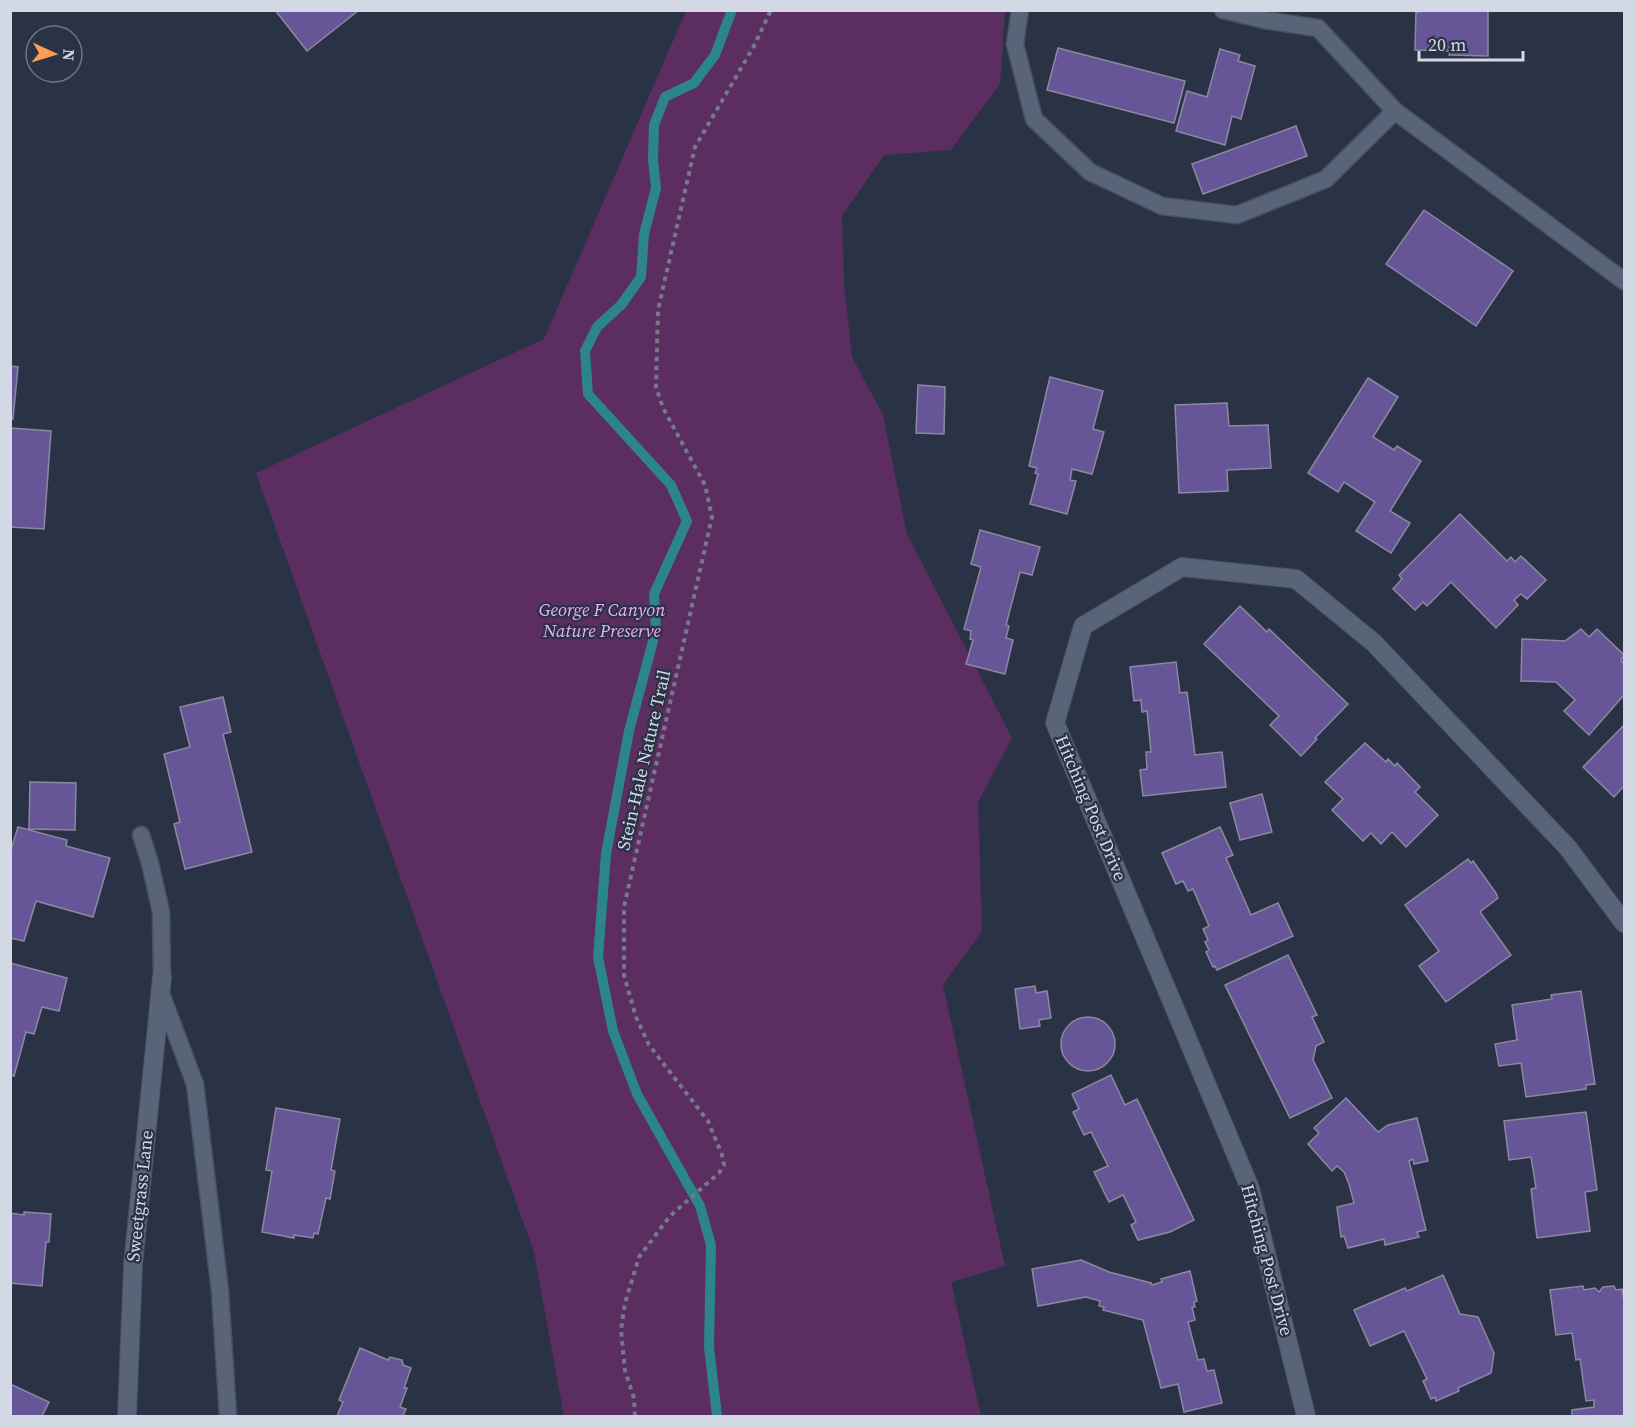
<svg xmlns="http://www.w3.org/2000/svg" width="1635" height="1427" viewBox="0 0 1635 1427" font-family="'Source Serif 4',serif">
  <style>
    .green { fill: #5c2d60 }
    .lines { fill: none; stroke-linecap: round; stroke-linejoin: round }
    .stream { stroke: #2c858b; stroke-width: 10 }
    .building { fill: #665697; stroke: #8c88a0; stroke-width: 1.5 }
    .service-casing { stroke: #485060; stroke-width: 19 }
    .minor-casing { stroke: #485060; stroke-width: 20 }
    .path { stroke: #737b8b; stroke-width: 4; stroke-dasharray: 4.5 4.5; stroke-linecap: butt }
    .service { stroke: #596479; stroke-width: 16 }
    .minor { stroke: #596479; stroke-width: 18 }
    .labels { text-anchor: middle; stroke-width: 4.5; stroke-linejoin: round; paint-order: stroke }
    .park-label { font-size: 18px; font-style: italic; fill: #f3a9f8; stroke: #2a3346 }
    .street-label { font-size: 18px; fill: #d2d8e4; stroke: #2a3346 }
  </style>
  <rect width="100%" height="100%" fill="#2a3346"/>
  <path class="green" d="M686,11H1005L1000,84L951,150L884,155L842,216L844,283L852,357L883,415L907,534L1012,738L978,802L982,931L943,985L1005,1266L951,1282L981,1416H564L534,1252L256,473L544,339Z"/>
  <g class="lines">
    <path class="stream" d="M717,1416L709,1347L711,1245L700,1206L637,1094L613,1031L598,957L606,854L629,731L656,630L654,594L687,521L671,485L588,394L585,351L597,327L621,305L641,277L644,234L656,188L653,160L654,125L665,97L694,83L715,55L732,10"/>
  </g>
  <g class="building">
    <path d="M275,10H359L307,51Z"/>
    <path d="M1420,10H1488V56L1449,55L1450,51L1415,50L1416,12H1420Z"/>
    <path d="M1058,48L1185,81L1174,123L1047,90Z"/>
    <path d="M1220,49L1240,55L1238,61L1255,66L1241,119L1232,116L1225,145L1176,131L1187,91L1207,97Z"/>
    <path d="M1296,126L1307,156L1203,194L1192,164Z"/>
    <path d="M1424,210L1513,271L1476,326L1386,264Z"/>
    <path d="M10,366L18,367L13,419H10Z"/>
    <path d="M1050,377L1103,391L1093,429L1104,432L1092,474L1072,469L1070,480L1076,481L1067,514L1030,504L1038,474L1035,473L1037,468L1029,466Z"/>
    <path d="M1368,378L1398,397L1373,437L1394,450L1397,446L1421,461L1390,511L1410,523L1391,553L1356,531L1375,502L1344,482L1338,492L1308,473Z"/>
    <path d="M918,385L945,387L944,434L916,433Z"/>
    <path d="M1227,403L1229,426L1268,425L1271,468L1227,470L1228,491L1179,493L1175,405Z"/>
    <path d="M10,428L51,431L44,529L10,527Z"/>
    <path d="M1460,514L1507,561L1511,557L1515,562L1521,556L1546,580L1527,599L1521,594L1514,600L1518,605L1496,628L1451,582L1427,606L1423,602L1415,610L1393,589L1402,579L1399,575Z"/>
    <path d="M980,530L1040,547L1032,575L1020,572L1006,625L1009,626L1006,638L1013,640L1005,674L966,664L973,640L970,639L971,631L964,629L981,567L971,564Z"/>
    <path d="M1240,606L1267,632L1269,629L1348,704L1315,738L1317,739L1301,756L1270,725L1279,716L1204,644Z"/>
    <path d="M1581,629L1589,637L1597,629L1624,655L1621,660L1624,664V695L1589,735L1564,711L1575,700L1556,682L1521,681L1522,639L1565,641Z"/>
    <path d="M1176,662L1180,693L1187,692L1195,755L1222,752L1226,787L1143,796L1140,770L1147,769L1146,752H1151L1147,711L1142,712L1141,700L1134,701L1130,667Z"/>
    <path d="M223,697L231,732L223,734L252,852L185,869L174,824L180,822L164,754L190,747L180,707Z"/>
    <path d="M1624,725V786L1614,797L1583,767Z"/>
    <path d="M1365,743L1386,762L1388,759L1395,766L1397,763L1420,787L1415,792L1438,815L1406,847L1392,832L1381,844L1371,833L1363,841L1332,810L1343,799L1325,782Z"/>
    <path d="M30,782L76,783L75,830L29,829Z"/>
    <path d="M1262,794L1272,832L1240,840L1230,803Z"/>
    <path d="M18,827L67,840L66,846L110,858L93,917L36,901L24,941L10,938V853Z"/>
    <path d="M1220,827L1233,855L1226,858L1251,915L1278,903L1293,936L1217,970L1215,966L1213,967L1206,952L1209,950L1205,942L1208,940L1203,929L1209,926L1193,889L1188,891L1183,881L1176,884L1162,853Z"/>
    <path d="M1468,859L1471,863L1473,861L1496,893L1498,898L1480,912L1511,955L1446,1002L1419,966L1439,951L1405,905Z"/>
    <path d="M1288,955L1317,1015L1312,1017L1324,1042L1316,1046L1313,1060L1332,1098L1290,1118L1225,985Z"/>
    <path d="M10,963L67,978L59,1011L42,1007L34,1034L26,1032L14,1076L10,1075Z"/>
    <path d="M1035,986L1036,993L1047,991L1051,1018L1039,1020L1040,1026L1020,1029L1015,989Z"/>
    <path d="M1581,991L1595,1084L1586,1085V1089L1526,1097L1521,1063L1499,1066L1495,1044L1517,1040L1512,1005L1552,999L1551,995Z"/>
    <circle cx="1088" cy="1044" r="27"/>
    <path d="M1111,1075L1125,1105L1137,1099L1194,1220L1170,1232L1138,1240L1131,1225L1136,1222L1123,1195L1109,1202L1094,1172L1108,1166L1091,1132L1084,1135L1073,1112L1079,1109L1072,1094Z"/>
    <path d="M1346,1098L1378,1132L1388,1125L1417,1118L1428,1161L1414,1164L1413,1159L1409,1161L1426,1230L1417,1232L1419,1237L1385,1245L1384,1239L1348,1248L1344,1236L1341,1237L1337,1207L1354,1203L1349,1184L1344,1172L1337,1166L1332,1171L1308,1144L1319,1133L1314,1128Z"/>
    <path d="M276,1108L340,1119L331,1170L335,1171L330,1199L326,1198L318,1234L314,1233L313,1238L294,1235V1238L262,1232L272,1171L266,1170Z"/>
    <path d="M1586,1112L1597,1190L1585,1192L1590,1231L1537,1238L1531,1189L1536,1188L1531,1157L1509,1160L1504,1121Z"/>
    <path d="M24,1212L51,1214L49,1242H46L42,1286L10,1283V1213L24,1215Z"/>
    <path d="M1081,1260L1109,1272L1151,1283L1152,1285L1162,1282L1161,1279L1190,1271L1197,1301L1194,1302L1195,1307H1192L1195,1320L1188,1322L1198,1360L1204,1359L1207,1371L1214,1370L1222,1403L1184,1412L1178,1384L1161,1388L1143,1320L1103,1310L1104,1307L1099,1306L1100,1301L1086,1297L1038,1306L1032,1269Z"/>
    <path d="M1443,1275L1460,1314L1478,1317L1494,1353L1491,1373L1458,1388L1459,1391L1436,1401L1435,1397L1431,1399L1423,1381L1427,1379L1404,1331L1370,1346L1354,1310L1405,1288L1407,1291Z"/>
    <path d="M1583,1286L1584,1290L1595,1288L1599,1292L1603,1287L1614,1286L1616,1290L1622,1289L1624,1302V1416H1572V1410L1594,1407V1400L1586,1401L1580,1359L1576,1360L1572,1333L1556,1335L1550,1290Z"/>
    <path d="M360,1348L388,1360L390,1357L402,1360L403,1365L411,1368L404,1388H407L400,1407L406,1409L403,1416H337L343,1402L339,1400Z"/>
    <path d="M10,1384L49,1402L42,1416H10Z"/>
  </g>
  <g class="lines">
    <g class="service-casing">
      <g id="service">
        <path d="M1020,10L1015,44L1034,119L1090,172L1162,206L1237,215L1326,179L1395,111"/>
        <path d="M1223,10L1264,20L1318,28L1395,111L1624,281"/>
        <path d="M141,835L150,863L161,912L162,977"/>
        <path d="M160,991L195,1084L220,1291L228,1416"/>
      </g>
    </g>
    <g class="minor-casing">
      <g id="minor">
        <path d="M127,1416L133,1265L162,977"/>
        <path d="M1306,1416L1250,1188L1055,723L1083,626L1182,567L1296,579L1374,643L1568,848L1624,923"/>
      </g>
    </g>
    <path class="path" d="M635,1416L634,1398L625,1371L621,1330L625,1303L639,1257L670,1216L719,1173L724,1165L722,1155L708,1121L649,1045L636,1017L624,975V907L712,517L705,485L663,408L656,387L658,310L695,147L754,46L771,10"/>
    <use href="#service" class="service"/>
    <use href="#minor" class="minor"/>
  </g>
  <g class="labels">
    <g class="park-label">
      <text x="602" y="616">George F Canyon<tspan x="602" dy="21">Nature Preserve</tspan></text>
    </g>
    <g class="street-label">
      <text transform="translate(644 760) rotate(-77)" y="6">Stein-Hale Nature Trail</text>
      <text transform="translate(1091 808) rotate(67)" y="6">Hitching Post Drive</text>
      <text transform="translate(140 1196) rotate(-84)" y="6">Sweetgrass Lane</text>
      <text transform="translate(1267 1260) rotate(75)" y="6">Hitching Post Drive</text>
    </g>
  </g>
  <rect width="1635" height="1427" fill="none" stroke="#d2d8e4" stroke-width="24"/>
  <g transform="translate(54 54) rotate(94)"><circle r="28" fill="#2a3346" stroke="#6d7585" stroke-width="1.5"/>
  <path d="M0-4.5L10 22L0 15L-10 22Z" fill="#fc9d53"/>
  <text y="-9" font-size="16" font-weight="bold" text-anchor="middle" fill="#d2d8e4">N</text>
  </g>
  <path d="M1419 51v9h104v-9" fill="none" stroke="#d2d8e4" stroke-width="3"/>
  <text x="1428" y="51" font-size="18" fill="#d2d8e4" stroke="#2a3346" stroke-width="4.5" paint-order="stroke">20 m</text>
</svg>
